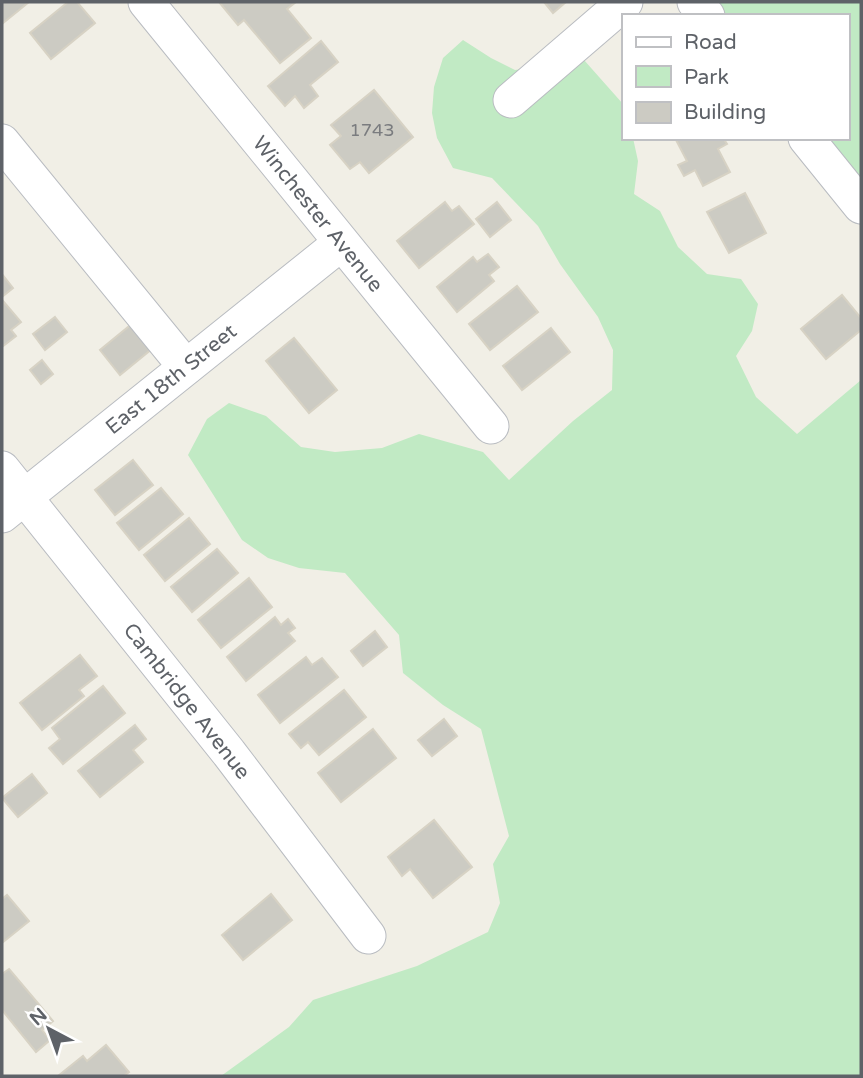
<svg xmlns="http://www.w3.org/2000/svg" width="863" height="1078" viewBox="0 0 863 1078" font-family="'Varela Round',sans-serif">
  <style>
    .green { fill: #c1eac4 }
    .building { fill: #cccbc3; stroke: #d7d2c4; stroke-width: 2 }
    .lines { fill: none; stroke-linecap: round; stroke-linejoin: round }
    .minor-casing { stroke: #b9bcc1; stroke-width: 37 }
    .minor { stroke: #fff; stroke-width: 35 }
    .labels { text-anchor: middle; stroke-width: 7; stroke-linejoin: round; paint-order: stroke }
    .number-label { font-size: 18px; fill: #7a7c7f }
    .street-label { font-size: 21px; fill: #5e6268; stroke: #fff }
  </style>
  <rect width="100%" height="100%" fill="#f1efe6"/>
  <g class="green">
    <path d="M709,2H861V182L824,138H847V16H721Z"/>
    <path d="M463,40L491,58L515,70L584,60L623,104V138H633L638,161L634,194L660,211L678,247L707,274L741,279L758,304L752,331L736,356L756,397L797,434L861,380V1076H221L289,1027L313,1000L417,966L488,932L500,903L493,864L509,836L481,729L443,705L403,673L399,635L345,573L299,568L268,558L242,540L188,455L207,419L229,403L266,416L301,447L335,452L382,448L419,434L483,452L509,480L573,421L612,390L613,350L598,317L560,264L538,226L492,178L453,168L437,138L432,113L434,87L443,58Z"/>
  </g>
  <g class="building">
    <path d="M2,2H29L2,24Z"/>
    <path d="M68,2H77L95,23L51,59L30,33Z"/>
    <path d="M219,2H296L287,9L311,38L280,63L244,20L238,25Z"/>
    <path d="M544,2H566L553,13Z"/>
    <path d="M321,41L338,62L310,85L318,96L304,108L295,96L285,106L268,86Z"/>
    <path d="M374,90L413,137L369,173L360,162L350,169L330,145L341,136L331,125Z"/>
    <path d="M675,138H723L727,144L718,149L730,172L703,186L695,170L684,176L678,165L687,161Z"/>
    <path d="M745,193L766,233L729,253L707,212Z"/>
    <path d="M445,202L452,211L459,206L474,224L419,268L397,241Z"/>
    <path d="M497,202L511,220L490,237L476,219Z"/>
    <path d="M488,254L499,267L489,275L494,281L457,312L437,287L473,257L477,262Z"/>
    <path d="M2,274L13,288L2,297Z"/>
    <path d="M517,286L538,312L490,350L469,324Z"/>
    <path d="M842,295L861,318V330L826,359L801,329Z"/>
    <path d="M3,301L21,322L11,330L16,336L2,347Z"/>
    <path d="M55,317L67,332L45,350L33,334Z"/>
    <path d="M133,323L153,348L120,375L100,350Z"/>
    <path d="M551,328L570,352L522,390L503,366Z"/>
    <path d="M294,338L337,390L309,413L266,361Z"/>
    <path d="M42,360L53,374L41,384L30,370Z"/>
    <path d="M133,460L153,485L115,515L95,490Z"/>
    <path d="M161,488L183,514L139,550L117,523Z"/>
    <path d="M189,518L210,544L165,581L144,555Z"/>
    <path d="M217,549L238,573L192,612L171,587Z"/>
    <path d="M249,578L272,607L221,648L198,620Z"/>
    <path d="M275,617L281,625L288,619L295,628L288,633L295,641L246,681L227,657Z"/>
    <path d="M375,631L387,647L363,666L351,651Z"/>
    <path d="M80,655L97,676L79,690L84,696L42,730L20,703Z"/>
    <path d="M306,657L312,665L322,658L338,677L280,723L258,695Z"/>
    <path d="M103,686L125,713L63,764L49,748L60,739L52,728Z"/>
    <path d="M344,690L366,717L319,755L308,742L301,748L289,734Z"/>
    <path d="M444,719L457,736L432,756L418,740Z"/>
    <path d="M135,725L146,739L133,750L143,762L100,797L78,771Z"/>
    <path d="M373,729L396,758L341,802L318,773Z"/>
    <path d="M32,774L47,793L18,817L2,798Z"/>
    <path d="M434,820L472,867L433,898L410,869L402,876L388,857Z"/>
    <path d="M271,894L292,920L243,960L222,935Z"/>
    <path d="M7,895L29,921L2,943V899Z"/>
    <path d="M9,969L53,1021L42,1030L50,1040L36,1052L2,1010V974Z"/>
    <path d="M106,1045L129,1072L124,1076H58L83,1056L87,1061Z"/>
  </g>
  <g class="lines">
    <g class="minor-casing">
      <g id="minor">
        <path d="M146,2L491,426"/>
        <path d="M695,2L707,16"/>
        <path d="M511,100L625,2"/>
        <path d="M806,138L861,206"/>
        <path d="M2,142L186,367"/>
        <path d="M2,469L229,753L368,936"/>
        <path d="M2,515L341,243"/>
      </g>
    </g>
    <use href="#minor" class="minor"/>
  </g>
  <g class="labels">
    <g class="number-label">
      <text x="372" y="136">1743</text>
    </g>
    <g class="street-label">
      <text transform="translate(318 214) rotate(51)" y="7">Winchester Avenue</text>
      <text transform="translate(171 379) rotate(-39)" y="7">East 18th Street</text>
      <text transform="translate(187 701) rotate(52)" y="7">Cambridge Avenue</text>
    </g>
  </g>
  <rect width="863" height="1078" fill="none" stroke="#5e6268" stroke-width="7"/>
  <rect x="622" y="14" width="228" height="126" fill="#ffffff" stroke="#bfc0c3" stroke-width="2"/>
  <rect x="636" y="37" width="35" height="10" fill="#ffffff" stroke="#bfc0c3" stroke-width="2"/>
  <text x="684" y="49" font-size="21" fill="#5e6268">Road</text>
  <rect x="636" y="66" width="35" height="21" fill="#c1eac4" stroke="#bfc0c3" stroke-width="2"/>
  <text x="684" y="84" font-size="21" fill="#5e6268">Park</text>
  <rect x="636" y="102" width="35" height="21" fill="#cccbc3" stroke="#bfc0c3" stroke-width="2"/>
  <text x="684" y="119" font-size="21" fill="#5e6268">Building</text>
  <g transform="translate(49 1029) rotate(319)" stroke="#ffffff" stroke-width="5" paint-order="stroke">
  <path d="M0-5L12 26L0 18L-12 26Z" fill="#5e6268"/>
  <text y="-10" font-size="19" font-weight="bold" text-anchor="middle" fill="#5e6268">N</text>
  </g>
</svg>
